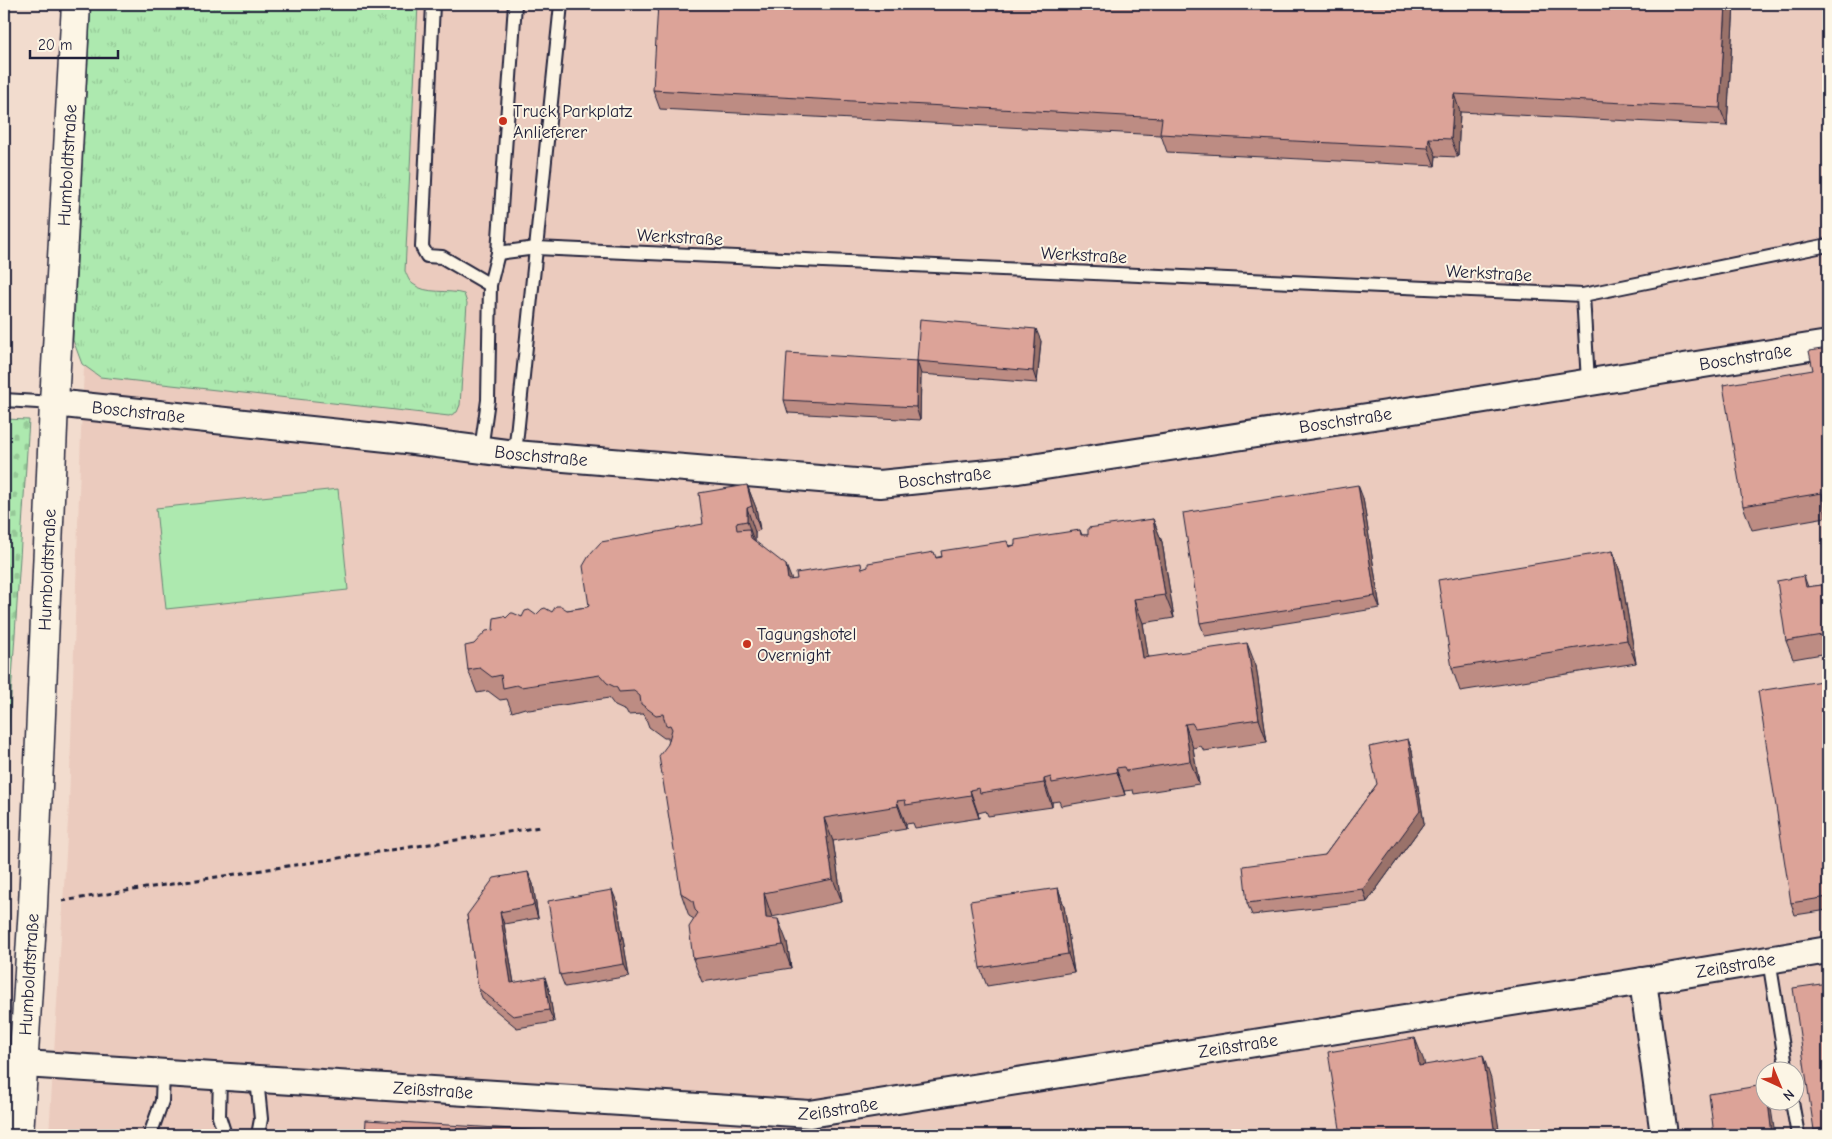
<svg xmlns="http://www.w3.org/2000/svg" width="1832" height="1139" viewBox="0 0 1832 1139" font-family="'Comic Neue',sans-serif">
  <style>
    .built { fill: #ebcbbe; fill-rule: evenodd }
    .grass { fill: url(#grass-tufts); stroke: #688675 }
    .cemetery { fill: url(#cemetery-stones); stroke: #688675 }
    .park { fill: #ade9af; stroke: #688675 }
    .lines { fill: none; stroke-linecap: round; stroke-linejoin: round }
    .lane-casing { stroke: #22223b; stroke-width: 16 }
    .street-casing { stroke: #22223b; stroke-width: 30 }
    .secondary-casing { stroke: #22223b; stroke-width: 31 }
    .path { stroke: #22223b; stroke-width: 3; stroke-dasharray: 5 4; stroke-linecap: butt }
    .lane { stroke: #fcf5e5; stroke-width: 12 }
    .street { stroke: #fcf5e5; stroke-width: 26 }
    .secondary { stroke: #fcf5e5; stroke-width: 28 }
    .wall { fill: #bd8c83; stroke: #22223b }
    .shaded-wall { fill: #9a726a; stroke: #22223b }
    .building { fill: #dca398; stroke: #22223b }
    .poi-dot { fill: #c8321e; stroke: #fcf5e5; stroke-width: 2 }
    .labels { text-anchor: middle; stroke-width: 4; stroke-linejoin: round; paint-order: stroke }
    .poi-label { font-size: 18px; fill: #22223b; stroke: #fcf5e5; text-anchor: start }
    .street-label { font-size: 18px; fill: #22223b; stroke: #fcf5e5 }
  </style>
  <defs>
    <pattern id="grass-tufts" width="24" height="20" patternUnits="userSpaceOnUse" patternTransform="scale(1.25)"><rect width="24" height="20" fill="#ade9af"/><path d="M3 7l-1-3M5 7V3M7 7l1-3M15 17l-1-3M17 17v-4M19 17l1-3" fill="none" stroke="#95c897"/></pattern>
    <pattern id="cemetery-stones" width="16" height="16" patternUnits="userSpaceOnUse" patternTransform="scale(1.25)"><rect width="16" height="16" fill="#ade9af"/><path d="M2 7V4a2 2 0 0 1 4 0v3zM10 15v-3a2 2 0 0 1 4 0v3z" fill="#95c897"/></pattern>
  </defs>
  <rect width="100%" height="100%" fill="#f2dcce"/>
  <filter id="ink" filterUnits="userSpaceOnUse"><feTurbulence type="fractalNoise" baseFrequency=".02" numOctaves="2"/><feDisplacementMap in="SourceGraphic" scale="10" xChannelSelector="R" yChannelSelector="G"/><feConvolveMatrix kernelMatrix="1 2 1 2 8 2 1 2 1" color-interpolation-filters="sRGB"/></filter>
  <g filter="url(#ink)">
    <path class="built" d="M101,4H1828V1135H49L69,804L81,432ZM1764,1072H1794V1102H1764Z"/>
    <path class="grass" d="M91,4H418L405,271C407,275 409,282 413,284C426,295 448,289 464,294L467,303L460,405L457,412L449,416L100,377L82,364L73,340Z"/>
    <path class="cemetery" d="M4,419L29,420L4,803Z"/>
    <path class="park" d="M338,489L348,590L166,609L156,508Z"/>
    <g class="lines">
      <g class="lane-casing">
        <g id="lane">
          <path d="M433,4L422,247L427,256L442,257L490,285"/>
          <path d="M498,253L536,248L1583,295L1588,382"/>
          <path d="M1583,295L1828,245"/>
          <path d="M4,400L54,403"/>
          <path d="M481,450L488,400L490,285L498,253L515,4"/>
          <path d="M515,454L561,4"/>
          <path d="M1769,960L1787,1072"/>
          <path d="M220,1077L219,1116L225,1135"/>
          <path d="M257,1079L261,1119L258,1135"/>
          <path d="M1792,1102L1798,1135"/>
          <path d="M150,1135L162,1101L163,1072"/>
        </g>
      </g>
      <g class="street-casing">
        <g id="street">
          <path id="s1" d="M54,403L406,440L515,454L880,484L1018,470L1466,402L1828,344"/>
          <path d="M1643,981L1664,1135"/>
          <path id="s2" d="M24,1064L810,1114L1643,981L1828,950"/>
        </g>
      </g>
      <g class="secondary-casing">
        <g id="secondary">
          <path id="s3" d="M19,1135L33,906L54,403L76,4"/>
        </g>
      </g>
      <path class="path" d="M62,901L540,827"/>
      <use href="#lane" class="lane"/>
      <use href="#street" class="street"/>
      <use href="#secondary" class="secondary"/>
    </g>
    <g class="wall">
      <path d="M1734,4L1727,126L1460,112L1458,157L1436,156L1435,166L1167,152L1161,135L660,109L653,90Z"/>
      <path d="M1041,341L1037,383L921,374L920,420L788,413L784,400L917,361Z"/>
      <path d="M1828,348V525L1826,517L1752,530L1743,506L1813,370Z"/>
      <path d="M747,485L756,508L760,530L755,532V542L792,580L1015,545L1080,530L1082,535H1088L1153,519L1162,542L1174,618L1143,623L1148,657L1256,666L1267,742L1204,751L1201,746L1193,748L1199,784L1134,794L1133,790L1124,791L1125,795L1061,806L1059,801L1052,802V807L988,816L986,811L978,813L979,818L915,828L913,823L906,824V829L833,841L842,902L772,917V918L787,942L791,968L702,982L693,959L694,919L689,916L681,893L668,744L670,738H664L649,727L645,716L643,714L628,715L626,711L615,706L609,698L529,710L525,708L512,712L507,699L500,700L488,691L477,693L468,670L474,644L493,630L506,618L522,617L587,607L703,524Z"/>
      <path d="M1363,498L1380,608L1205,636L1200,623Z"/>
      <path d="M1613,551L1621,575L1636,663L1460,691L1452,668Z"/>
      <path d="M1804,576L1808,587L1822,585L1824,592L1828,591V653L1793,659L1786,641Z"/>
      <path d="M1828,680V910L1795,915L1791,903Z"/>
      <path d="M1408,739L1412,751L1424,823L1367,902L1252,915L1247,903L1325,855L1377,784Z"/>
      <path d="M528,872L533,884L538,918L504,924L514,983L549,990L554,1022L517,1028L483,1000L478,988L467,915Z"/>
      <path d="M1058,888L1064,906L1074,972L987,986L980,968Z"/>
      <path d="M617,902L629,976L565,987L560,975Z"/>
      <path d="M1828,983V1135H1816L1814,1130Z"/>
    </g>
    <g class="shaded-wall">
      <path d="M1726,4H1734L1727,126L1720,108Z"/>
      <path d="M1454,94L1460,112L1458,157L1451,139Z"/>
      <path d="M1429,138L1436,156L1435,166L1428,148Z"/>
      <path d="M1036,329L1041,341L1037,383L1033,371Z"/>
      <path d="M917,361L921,374L920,420L916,407Z"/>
      <path d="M747,485L756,508L760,530L752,506Z"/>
      <path d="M1358,485L1363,498L1380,608L1375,596Z"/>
      <path d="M747,508L755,532V544L747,521Z"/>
      <path d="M1153,519L1162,542L1174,618L1165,595Z"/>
      <path d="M1613,551L1621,575L1636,663L1627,640Z"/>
      <path d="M786,565L795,588L788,580Z"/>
      <path d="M1134,599L1143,623L1152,681L1143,658Z"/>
      <path d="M1247,643L1256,666L1267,742L1259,719Z"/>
      <path d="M1185,724L1193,748L1199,784L1190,761Z"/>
      <path d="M1408,739L1412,751L1424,823L1367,902L1363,889Z"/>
      <path d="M1116,768L1124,791L1125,795L1117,772Z"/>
      <path d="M1044,779L1052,802V807L1044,783Z"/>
      <path d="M970,790L978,813L979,818L971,795Z"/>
      <path d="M897,801L906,824V829L898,806Z"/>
      <path d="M824,818L833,841L842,902L833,879Z"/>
      <path d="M528,872L533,884L538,918L534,905Z"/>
      <path d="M1058,888L1064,906L1074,972L1068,954Z"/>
      <path d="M612,890L617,902L629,976L624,964Z"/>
      <path d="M764,893L772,917L774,941L766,918Z"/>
      <path d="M500,912L504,924L516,996L511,983Z"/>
      <path d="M778,919L787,942L791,968L783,945Z"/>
      <path d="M545,977L549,990L554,1022L549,1010Z"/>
      <path d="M1415,1038L1424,1061L1428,1089L1419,1066Z"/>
      <path d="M1483,1055L1491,1079L1500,1135H1495Z"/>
      <path d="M1768,1102H1770L1775,1135H1772Z"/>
    </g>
    <g class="building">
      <path d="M658,4H1726L1720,108L1454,94L1451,139L1429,138L1428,148L1160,134L1162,118L653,90Z"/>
      <path d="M920,319L1036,329L1033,371L917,361L916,407L784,400L787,353L917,361Z"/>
      <path d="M1828,348V522L1827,523L1822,493L1743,506L1723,385L1813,370L1809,351Z"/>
      <path d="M747,485L752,506L747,508V521L736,523L737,530L749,529L751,538L786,565L788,580L797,579L796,573L861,563L862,569L868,567V563L934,552L936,558L942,557L941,551L1007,541L1009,547L1015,545V540L1080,530L1081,535H1088V528L1153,519L1165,595L1134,599L1143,658L1247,643L1259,719L1195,728L1192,723L1185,724L1190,761L1126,771L1124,767L1116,768L1117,772L1052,783L1051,777L1044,779V783L980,793L979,788L970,790L971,795L906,805L905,800L897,801L898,806L824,818L833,879L764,893L766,918L778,919L783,945L693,959L689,927L698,913L695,910L693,901L681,893L659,756L668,744L672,729L670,725L666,726L663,714L656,715L641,704L640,696L634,691L619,692L617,688L607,683L600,675L521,687L517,685L503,688L501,675L492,677L480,668L468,670L465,646L474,644L486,631L493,630L494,618L504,616L506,618L511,613H513L522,617L525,611L529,610L536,615L542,609L545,608L552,612L556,606H561L567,610L587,607L589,606L583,566L590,554L601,542L703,524L699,493Z"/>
      <path d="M1358,485L1375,596L1200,623L1183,513Z"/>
      <path d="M1613,551L1627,640L1452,668L1438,580Z"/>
      <path d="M1804,576L1806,587L1822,585L1823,592L1828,591V634L1786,641L1777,581Z"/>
      <path d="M1828,680V897L1791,903L1758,691Z"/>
      <path d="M1408,739L1420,811L1363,889L1247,903L1243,866L1325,855L1377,784L1369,747Z"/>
      <path d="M528,872L534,905L500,912L511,983L545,977L549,1010L513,1016L478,988L467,915L494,878Z"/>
      <path d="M1058,888L1068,954L980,968L970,901Z"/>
      <path d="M612,890L624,964L560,975L548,901Z"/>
      <path d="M1828,983V1127L1814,1130L1793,988Z"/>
      <path d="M1415,1038L1419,1066L1483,1055L1495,1135H1341L1328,1052Z"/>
      <path d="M1764,1085V1102H1768L1772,1135H1714L1709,1094Z"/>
      <path d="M366,1120L611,1135H365Z"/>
    </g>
  </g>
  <g class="poi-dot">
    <circle cx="503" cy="121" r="5"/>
    <circle cx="747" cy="644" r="5"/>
  </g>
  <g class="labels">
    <g class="poi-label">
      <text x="513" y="117">Truck Parkplatz<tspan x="513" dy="21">Anlieferer</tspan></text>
      <text x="757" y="640">Tagungshotel<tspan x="757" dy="21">Overnight</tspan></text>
    </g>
    <g class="street-label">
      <text dy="6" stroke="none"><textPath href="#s3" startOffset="971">Humboldtstraße</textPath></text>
      <text transform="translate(680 237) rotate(3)" y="6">Werkstraße</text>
      <text transform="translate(1084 255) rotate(3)" y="6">Werkstraße</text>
      <text transform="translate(1489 273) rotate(3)" y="6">Werkstraße</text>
      <text dy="6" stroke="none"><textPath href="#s1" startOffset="1705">Boschstraße</textPath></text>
      <text dy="6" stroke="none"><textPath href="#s1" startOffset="85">Boschstraße</textPath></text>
      <text dy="6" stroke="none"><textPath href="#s1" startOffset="1300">Boschstraße</textPath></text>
      <text dy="6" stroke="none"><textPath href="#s1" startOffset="490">Boschstraße</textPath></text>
      <text dy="6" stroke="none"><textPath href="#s1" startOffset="895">Boschstraße</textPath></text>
      <text dy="6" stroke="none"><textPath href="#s3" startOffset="566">Humboldtstraße</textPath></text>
      <text dy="6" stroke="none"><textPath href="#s2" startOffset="1725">Zeißstraße</textPath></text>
      <text dy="6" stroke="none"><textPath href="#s3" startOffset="161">Humboldtstraße</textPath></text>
      <text dy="6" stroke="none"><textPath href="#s2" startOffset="1221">Zeißstraße</textPath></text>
      <text dy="6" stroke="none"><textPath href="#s2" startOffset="410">Zeißstraße</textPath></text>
      <text dy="6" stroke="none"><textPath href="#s2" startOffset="816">Zeißstraße</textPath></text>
    </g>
  </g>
  <rect width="1832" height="1139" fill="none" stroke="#fcf5e5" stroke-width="20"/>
  <rect x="10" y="10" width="1812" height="1119" fill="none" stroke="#22223b" stroke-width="2" filter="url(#ink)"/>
  <g transform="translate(1780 1086) rotate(136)"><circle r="24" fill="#fcf5e5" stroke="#a5a1a1"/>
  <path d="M0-4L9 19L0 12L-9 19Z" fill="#c8321e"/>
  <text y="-8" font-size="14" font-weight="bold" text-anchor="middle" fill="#22223b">N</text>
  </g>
  <path d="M30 50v8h88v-8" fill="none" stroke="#22223b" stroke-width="2.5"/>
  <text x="38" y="50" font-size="15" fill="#22223b" stroke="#fcf5e5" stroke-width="4" paint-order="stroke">20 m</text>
</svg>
